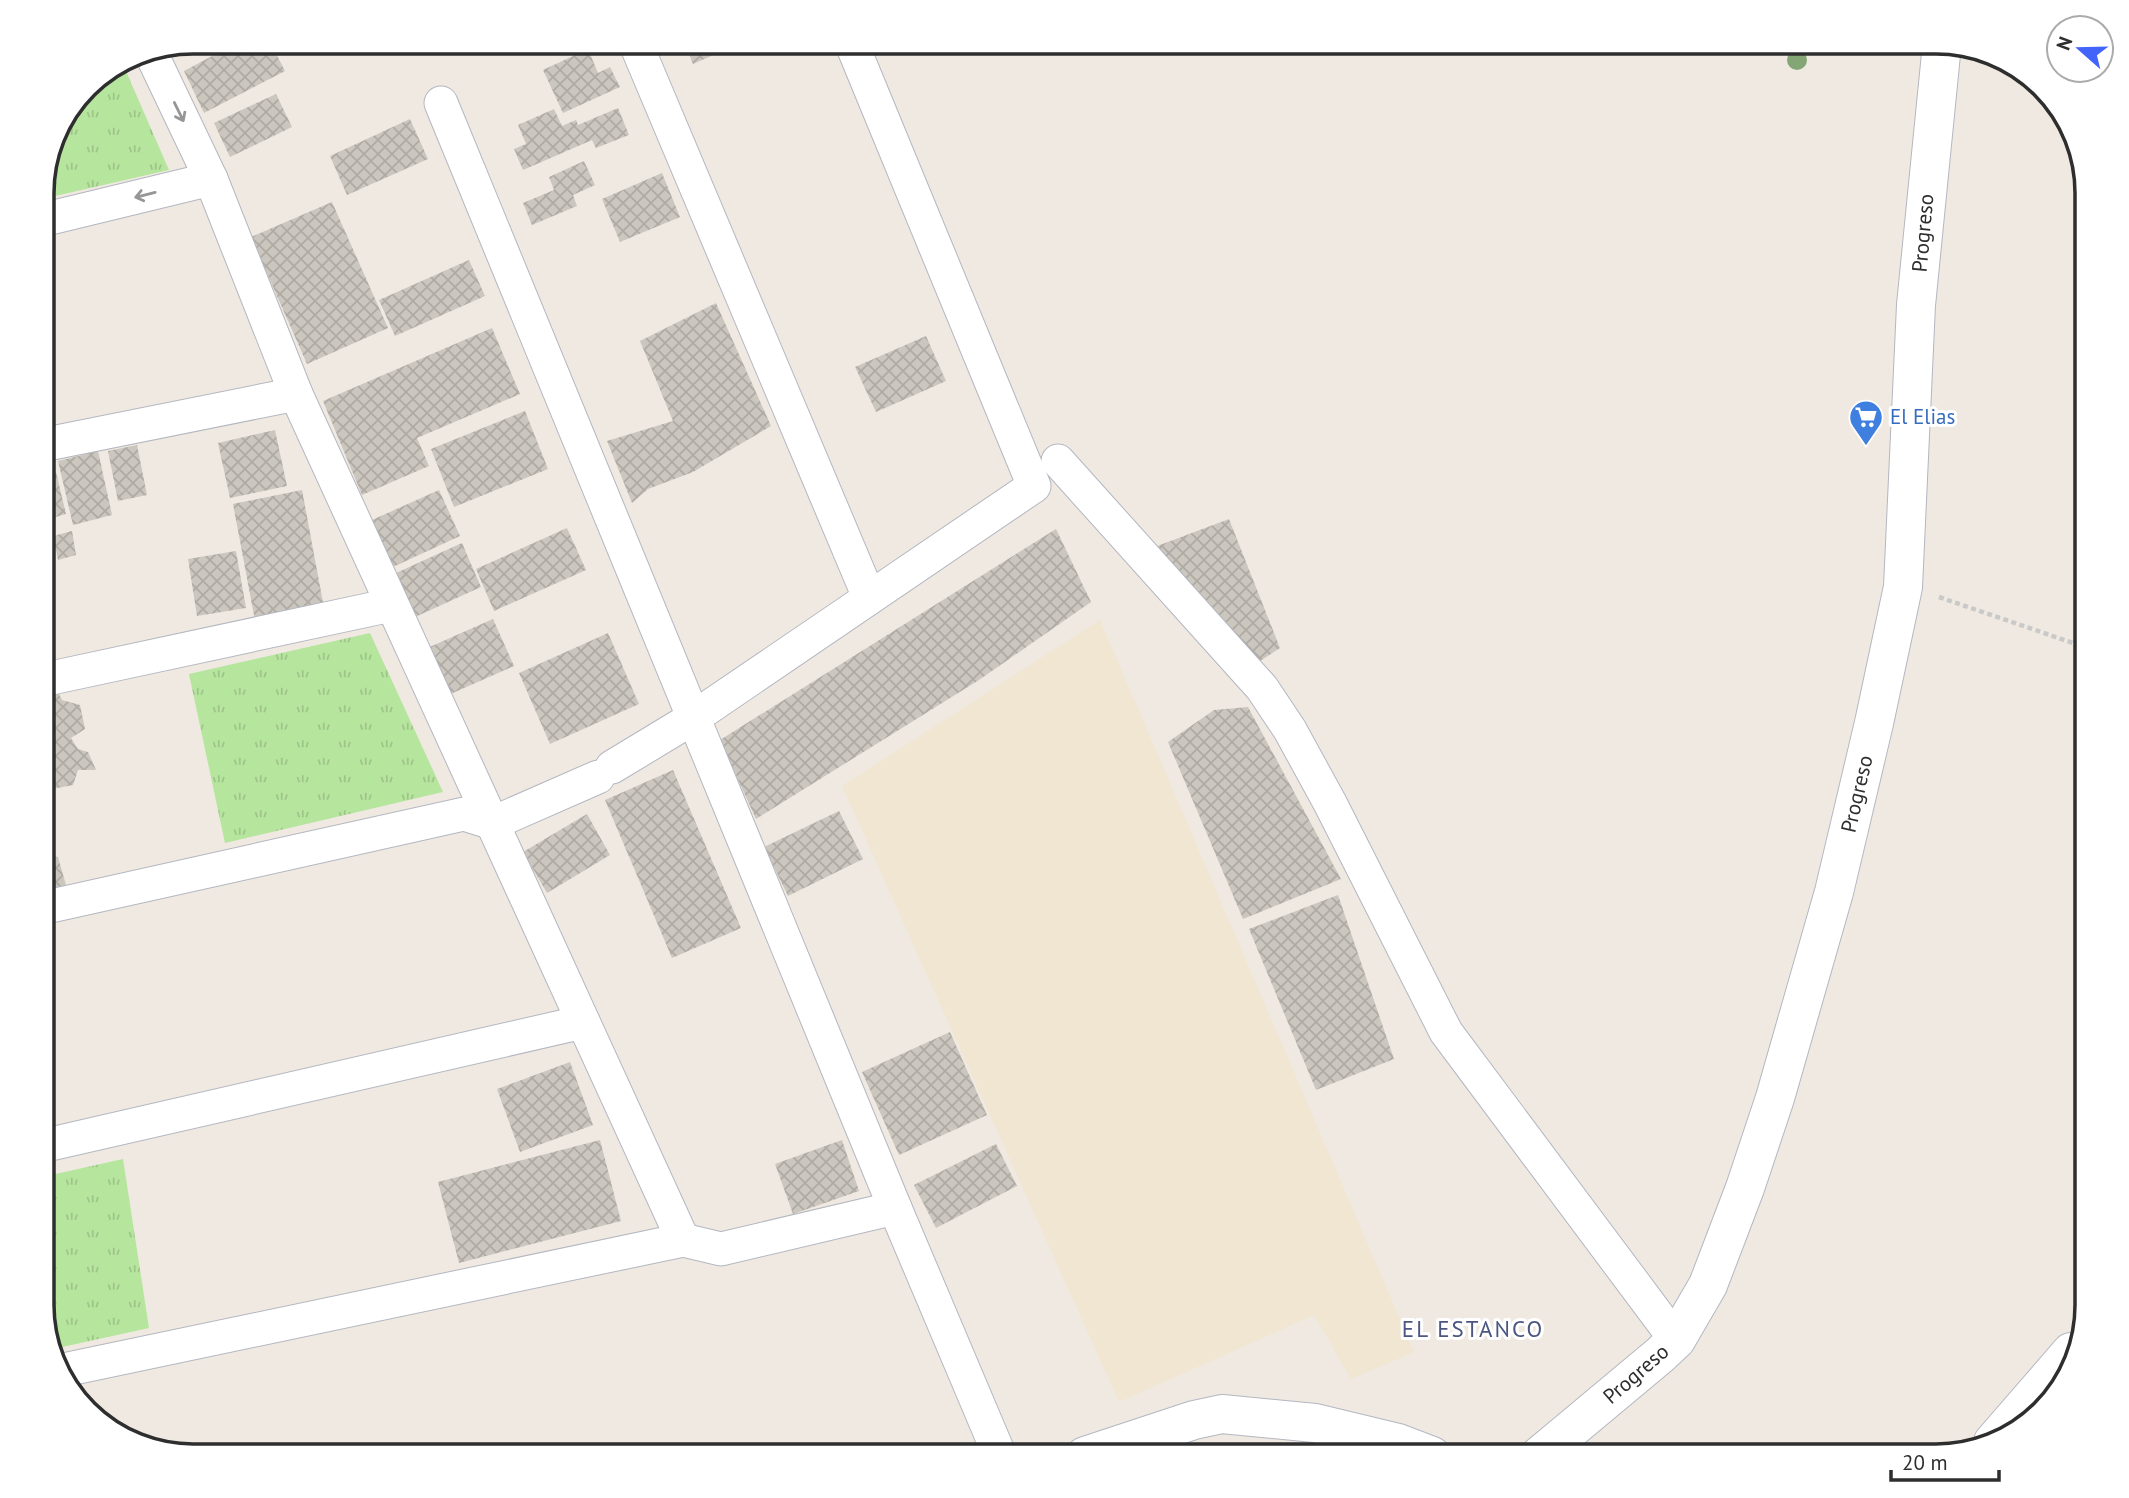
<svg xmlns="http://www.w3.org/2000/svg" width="2129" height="1498" viewBox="0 0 2129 1498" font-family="'PT Sans',sans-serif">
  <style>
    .education { fill: #f0e6d1 }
    .park { fill: url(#park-tufts) }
    .building { fill: url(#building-cross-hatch) }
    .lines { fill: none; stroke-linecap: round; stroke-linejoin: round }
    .street-casing { stroke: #b4b7c1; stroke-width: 35 }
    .secondary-casing { stroke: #b4b7c1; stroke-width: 40 }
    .path { stroke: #c9c9c9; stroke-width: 4.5; stroke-dasharray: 5 3.5; stroke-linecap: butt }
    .street { stroke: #fff; stroke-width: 33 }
    .secondary { stroke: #fff; stroke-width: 38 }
    .tree { fill: #84a574 }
    .oneway { stroke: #969696 }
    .labels { text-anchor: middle; stroke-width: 6; stroke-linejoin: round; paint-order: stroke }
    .street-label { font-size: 21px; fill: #2e2e2e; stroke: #fff }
    .shop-label { font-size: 21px; fill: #366cbe; stroke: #fff; text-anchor: start }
    .neighbourhood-label { font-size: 23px; letter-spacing: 2px; fill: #4d5680; stroke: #fff }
    .rim { fill: none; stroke: #2e2e2e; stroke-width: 3.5 }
  </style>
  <defs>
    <pattern id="park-tufts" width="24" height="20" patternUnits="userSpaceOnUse" patternTransform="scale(1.75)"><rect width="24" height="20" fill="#b6e59e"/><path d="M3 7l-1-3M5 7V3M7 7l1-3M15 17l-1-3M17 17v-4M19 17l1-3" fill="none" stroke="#9dc588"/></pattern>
    <pattern id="building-cross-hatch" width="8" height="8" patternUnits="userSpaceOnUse" patternTransform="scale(1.75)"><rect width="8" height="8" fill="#cbc7bf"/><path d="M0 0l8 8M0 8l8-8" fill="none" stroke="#afaba4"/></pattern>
  </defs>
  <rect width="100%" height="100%" fill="#efe9e1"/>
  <path class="education" d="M1100,620L1414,1352L1351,1379L1314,1315L1119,1402L842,786Z"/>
  <g class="park">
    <path d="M122,62L169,170L42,199V183L57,127L93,80Z"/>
    <path d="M370,633L443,792L225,843L189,674Z"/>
    <path d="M123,1159L149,1328L53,1349L42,1314V1177Z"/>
  </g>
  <g class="building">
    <path d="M207,42H270L285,71L204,113L184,71L214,55Z"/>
    <path d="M684,42H743L693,64Z"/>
    <path d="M588,49L598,73L610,67L620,87L563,113L543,70Z"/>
    <path d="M276,94L292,127L230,157L214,123Z"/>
    <path d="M618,108L629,135L596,148L592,140L523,170L514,149L526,144L518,125L554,109L562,126L576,120L578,125Z"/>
    <path d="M410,119L428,159L347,195L330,156Z"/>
    <path d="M584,161L595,185L573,195L577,206L532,225L523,203L554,190L549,177Z"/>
    <path d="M662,173L680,217L620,242L602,199Z"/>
    <path d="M332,202L388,328L307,364L251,237Z"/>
    <path d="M469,260L485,296L395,336L379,300Z"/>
    <path d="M716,303L771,426L693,472L648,489L632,503L607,441L673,421L640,341Z"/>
    <path d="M492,328L520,394L417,438L429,466L362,495L323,401Z"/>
    <path d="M926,336L946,381L876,412L855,367Z"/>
    <path d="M525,411L548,469L454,507L431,449Z"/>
    <path d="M275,430L287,486L230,498L218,443Z"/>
    <path d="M137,445L147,495L118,501L108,451Z"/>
    <path d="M98,451L112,515L73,525L58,461Z"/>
    <path d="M56,472L66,514L42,521V475Z"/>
    <path d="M302,490L325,613L256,626L233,504Z"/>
    <path d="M439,490L460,536L393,567L372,520Z"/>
    <path d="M1229,519L1280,648L1254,665L1144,551Z"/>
    <path d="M567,528L586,570L494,611L476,569Z"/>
    <path d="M1056,529L1091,602L979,680L756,819L720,740Z"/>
    <path d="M72,531L76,555L58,560L53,536Z"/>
    <path d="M462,543L481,587L404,622L385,578Z"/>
    <path d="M236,551L246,608L197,616L188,559Z"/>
    <path d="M42,597L48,617L45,626L48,636L42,639Z"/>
    <path d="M493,619L514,666L437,700L416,653Z"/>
    <path d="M608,633L639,704L550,744L519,673Z"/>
    <path d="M57,690L62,700L80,705L85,729L71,738L78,749L88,752L96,770H78L73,785L42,791V697Z"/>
    <path d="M1248,707L1341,879L1243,919L1168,742L1214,710Z"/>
    <path d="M673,770L741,928L672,958L605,800Z"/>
    <path d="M839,811L863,859L788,896L764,847Z"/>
    <path d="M587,814L610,855L547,893L523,852Z"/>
    <path d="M42,847L45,853L58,857L66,885L55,888L50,871L42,873Z"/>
    <path d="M1338,895L1394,1059L1316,1090L1249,929Z"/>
    <path d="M950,1032L987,1115L899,1155L862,1072Z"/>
    <path d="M570,1062L593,1125L520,1152L497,1089Z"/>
    <path d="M600,1140L621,1221L459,1263L438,1182Z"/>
    <path d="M842,1140L859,1191L793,1214L775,1164Z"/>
    <path d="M996,1144L1017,1186L936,1228L914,1185Z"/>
  </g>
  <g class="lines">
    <g class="street-casing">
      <g id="street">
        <path d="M635,42L869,597"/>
        <path d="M150,51L211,179L296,394L683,1240"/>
        <path d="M441,103L895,1208L1000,1456"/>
        <path d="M42,220L211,179"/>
        <path d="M42,445L296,394"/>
        <path d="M1058,461L1262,688L1290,730L1330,803L1446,1032L1676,1340"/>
        <path d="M42,680L391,605"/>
        <path d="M612,767L693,718L1034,486L851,42"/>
        <path d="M42,908L464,814L493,823L598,777"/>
        <path d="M42,1146L583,1022"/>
        <path d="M59,1371L683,1240L721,1249L895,1208"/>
      </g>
    </g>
    <g class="secondary-casing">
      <g id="secondary">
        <path d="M1993,1442L2071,1352"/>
        <path d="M1085,1456L1194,1420L1222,1414L1315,1423L1398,1443L1432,1456"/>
        <path d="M1539,1456L1660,1355L1676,1340L1708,1285L1745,1188L1775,1098L1834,892L1874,723L1903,587L1916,305L1942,44"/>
      </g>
    </g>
    <path class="path" d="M1939,597L2073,643L2087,637"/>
    <use href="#street" class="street"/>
    <use href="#secondary" class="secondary"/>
  </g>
  <circle class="tree" cx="1797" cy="60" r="10"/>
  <defs><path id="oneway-shaft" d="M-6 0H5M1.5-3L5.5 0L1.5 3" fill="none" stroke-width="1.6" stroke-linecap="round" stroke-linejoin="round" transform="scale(1.75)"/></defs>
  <g class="oneway">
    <use href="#oneway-shaft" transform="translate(179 112) rotate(64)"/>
    <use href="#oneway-shaft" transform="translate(145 195) rotate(166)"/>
  </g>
  <defs>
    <g id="supermarket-pin" transform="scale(1.75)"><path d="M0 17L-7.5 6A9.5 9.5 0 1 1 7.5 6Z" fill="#3f7fe0" stroke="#fff"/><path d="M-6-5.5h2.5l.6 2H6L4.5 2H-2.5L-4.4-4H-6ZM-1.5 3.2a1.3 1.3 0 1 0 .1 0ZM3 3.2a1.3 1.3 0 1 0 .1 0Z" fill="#fff"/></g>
  </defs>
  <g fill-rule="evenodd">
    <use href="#supermarket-pin" x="1866" y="417"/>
  </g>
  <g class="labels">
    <g class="street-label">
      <text transform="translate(1923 233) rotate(-85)" y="7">Progreso</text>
      <text transform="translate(1857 794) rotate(-77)" y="7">Progreso</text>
      <text transform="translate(1636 1374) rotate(-41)" y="7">Progreso</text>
    </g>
    <g class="shop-label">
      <text x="1890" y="424">El Elias</text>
    </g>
    <g class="neighbourhood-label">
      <text x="1473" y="1337">EL ESTANCO</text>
    </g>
  </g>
  <path d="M0 0H2129V1498H0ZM193 54H1936A139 139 0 0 1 2075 193V1305A139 139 0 0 1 1936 1444H193A139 139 0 0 1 54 1305V193A139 139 0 0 1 193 54Z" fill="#fff" fill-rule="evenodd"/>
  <path class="rim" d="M193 54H1936A139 139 0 0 1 2075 193V1305A139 139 0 0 1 1936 1444H193A139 139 0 0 1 54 1305V193A139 139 0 0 1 193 54Z"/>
  <g transform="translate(2080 49) rotate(290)"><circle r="33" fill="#ffffff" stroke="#ababab" stroke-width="2"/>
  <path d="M0-5L12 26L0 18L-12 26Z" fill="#4264fb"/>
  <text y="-10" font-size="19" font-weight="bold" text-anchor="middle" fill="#2e2e2e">N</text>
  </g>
  <path d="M1891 1470v10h108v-10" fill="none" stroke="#2e2e2e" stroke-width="3.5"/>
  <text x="1902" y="1470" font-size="21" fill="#2e2e2e" stroke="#ffffff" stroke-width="5" paint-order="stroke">20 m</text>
</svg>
